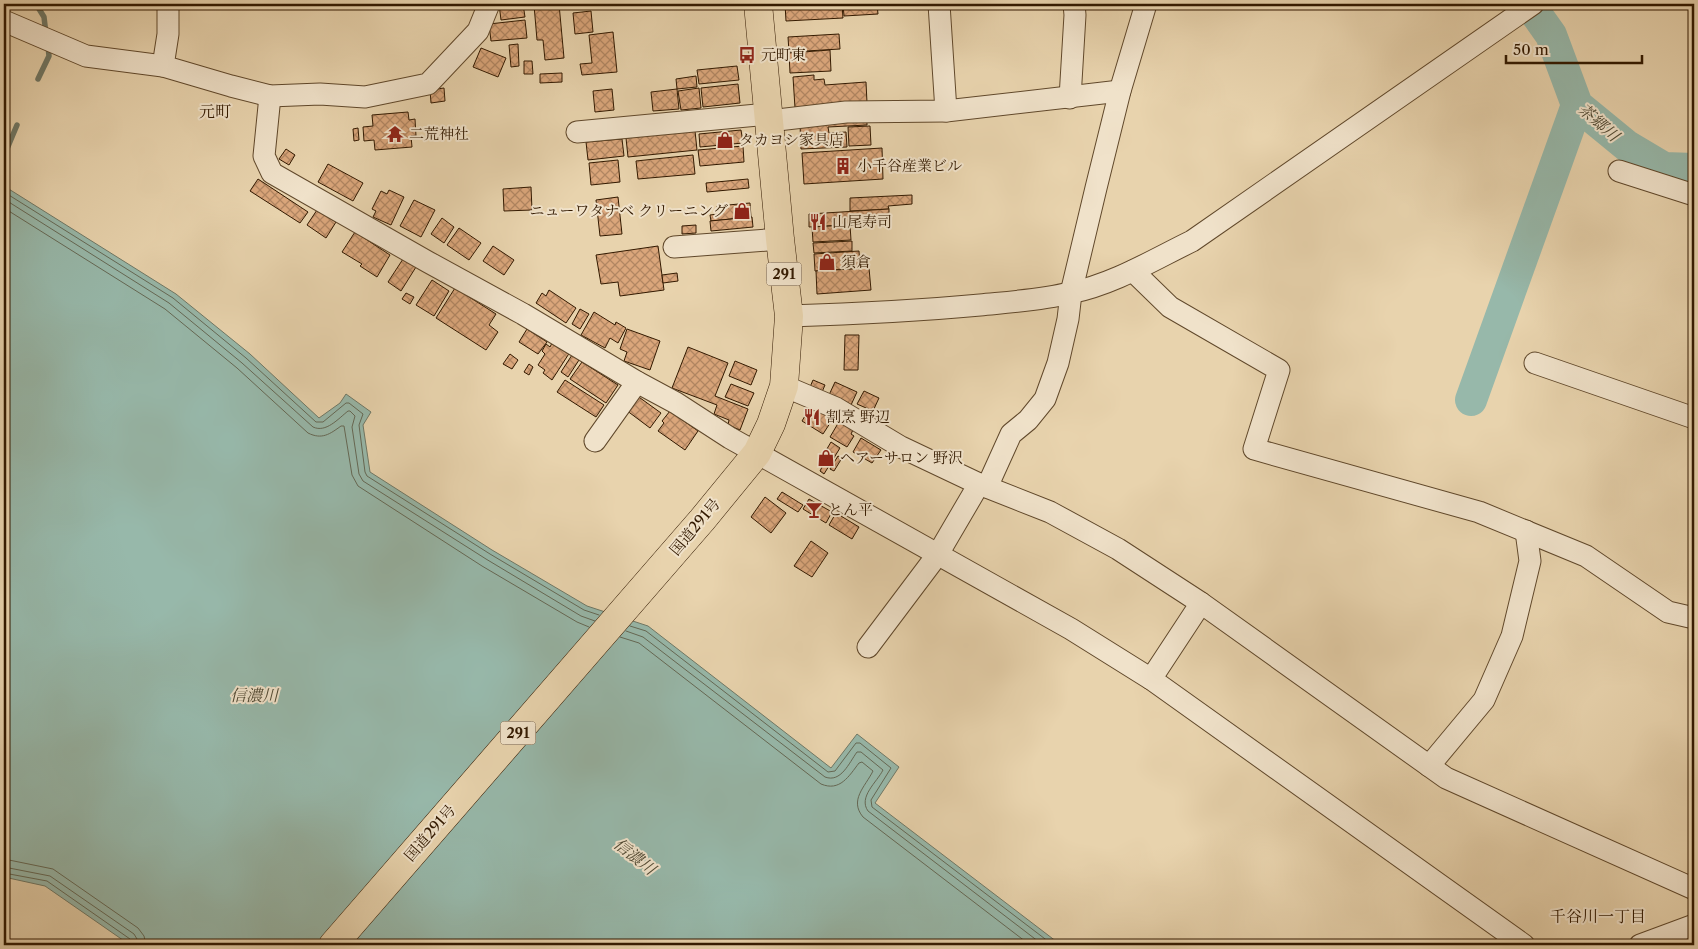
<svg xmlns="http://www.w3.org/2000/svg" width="1698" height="949" viewBox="0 0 1698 949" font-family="'Libre Caslon Text','Noto Serif JP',serif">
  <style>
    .water { fill: #97b8aa; stroke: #6f7866 }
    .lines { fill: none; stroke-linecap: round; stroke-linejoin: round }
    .shore { stroke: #646855; stroke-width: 1 }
    .stream { stroke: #6f7866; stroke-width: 5.5 }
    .river { stroke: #97b8aa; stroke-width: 32 }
    .building { fill: url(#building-cross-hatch); stroke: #321900 }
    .minor-casing { stroke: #60482b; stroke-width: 23 }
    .highway-casing { stroke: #321900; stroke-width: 29 }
    .minor { stroke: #f0e2ca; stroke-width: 21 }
    .highway { stroke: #e8d3ad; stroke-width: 28 }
    .labels { text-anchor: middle; stroke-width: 4; stroke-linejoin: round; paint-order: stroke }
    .shield { fill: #f0e2ca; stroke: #6b553d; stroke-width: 1 }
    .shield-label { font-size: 14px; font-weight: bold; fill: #321900 }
    .poi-label { font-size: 15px; fill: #321900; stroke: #f0e2ca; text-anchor: start }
    .street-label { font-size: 15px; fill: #321900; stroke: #f0e2ca }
    .neighbourhood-label { font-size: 16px; fill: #321900; stroke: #f0e2ca }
    .water-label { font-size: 16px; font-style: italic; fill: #504933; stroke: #f0e2ca }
  </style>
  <defs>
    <pattern id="building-cross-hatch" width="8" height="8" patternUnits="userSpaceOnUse" patternTransform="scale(1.25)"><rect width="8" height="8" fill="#daa67b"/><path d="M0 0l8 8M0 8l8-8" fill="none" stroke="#b18662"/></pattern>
  </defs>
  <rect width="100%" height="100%" fill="#e8d3ad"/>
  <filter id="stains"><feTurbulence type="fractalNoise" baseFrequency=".004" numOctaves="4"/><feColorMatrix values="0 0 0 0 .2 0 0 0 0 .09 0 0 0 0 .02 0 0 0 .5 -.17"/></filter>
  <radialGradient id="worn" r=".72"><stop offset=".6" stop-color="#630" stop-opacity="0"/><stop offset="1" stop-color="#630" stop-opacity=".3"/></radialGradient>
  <path class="water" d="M4,186L176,294L250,354L319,418L340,403L346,394L371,412L363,425L370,472L492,550L587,606L648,626L831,768L857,734L899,767L875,803L1061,945H130L45,886L4,877Z"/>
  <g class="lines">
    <g class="shore">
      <path d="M4,192L173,298L246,358L316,422H323L346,403H349L363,414L359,425L365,472L367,476L490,554L584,610L599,615"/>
      <path d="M4,199L169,303L242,363L313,427C326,433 338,419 348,411H350L355,416L352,427L359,474L363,481L486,559L581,616L595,621"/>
      <path d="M4,208L165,309L237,368L308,433C322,440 330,434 341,426H344L352,475L358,486L482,566L577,622L589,627"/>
      <path d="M630,626L646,631L828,772L835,771L856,743H860L891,768L871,800L872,807L1053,945"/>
      <path d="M626,631L643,637L825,777C841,783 849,763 857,752H861L883,770C877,782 858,797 868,811L1043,945"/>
      <path d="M620,637L639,643L821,784C840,792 849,776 859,763L862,762L873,771C865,787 849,800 863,817L1030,945"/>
      <path d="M4,859L53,869L138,928L144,936L146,945"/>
      <path d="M4,867L50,876L134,934L137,939L138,945"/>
      <path d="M4,873L47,881L130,939L132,945"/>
    </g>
    <g class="stream">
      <path d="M36,4L44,17L46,34"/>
      <path d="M38,79L49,56L48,46"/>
      <path d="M4,156L17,125"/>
    </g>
    <g class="river">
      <path d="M1529,4L1551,35L1577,105L1627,146L1664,168L1694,169"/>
      <path d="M1471,400L1577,105"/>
    </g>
  </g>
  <g class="building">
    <path d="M499,4H523L525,17L501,20Z"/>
    <path d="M559,4L564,58L545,60L543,40H537L534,5Z"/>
    <path d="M785,4H842L843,18L786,21Z"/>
    <path d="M843,4H877L878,14L844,16Z"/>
    <path d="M591,11L593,32L575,34L573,13Z"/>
    <path d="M525,20L527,38L491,41L489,24Z"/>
    <path d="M613,32L617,72L582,75L580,64L592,63L589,35Z"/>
    <path d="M839,34L840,49L789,52L788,37Z"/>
    <path d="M518,44L519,66L511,67L509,45Z"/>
    <path d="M481,48L506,58L498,77L473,67Z"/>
    <path d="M830,50L831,71L790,73L789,53Z"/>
    <path d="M524,61H532L533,74H524Z"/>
    <path d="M737,66L739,80L699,84L697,70Z"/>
    <path d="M562,73V82L540,83V74Z"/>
    <path d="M814,75V80L824,79L825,85L866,82L867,103L795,108L793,77Z"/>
    <path d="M696,76L697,87L677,89L676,79Z"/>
    <path d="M738,84L740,103L703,107L701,88Z"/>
    <path d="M444,88L445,101L431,103L430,90Z"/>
    <path d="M699,88L701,108L681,110L678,91Z"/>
    <path d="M612,89L614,110L595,112L593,91Z"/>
    <path d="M677,89L679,109L653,111L651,92Z"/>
    <path d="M408,112L409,120L415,119L416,136H411L412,147L375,150L374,140L364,141L363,127L373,126L372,115Z"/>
    <path d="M867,121V125L828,127L829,133L846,132L847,147L801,149L800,124Z"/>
    <path d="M870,126L871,145L849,146L848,127Z"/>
    <path d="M358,128L359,140L354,141L353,129Z"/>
    <path d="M741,130L743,143L700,147L699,134Z"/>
    <path d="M695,131L697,150L628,157L626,138Z"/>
    <path d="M622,139L624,156L588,160L586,142Z"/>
    <path d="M743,146L744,162L700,166L698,150Z"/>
    <path d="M882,148L883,179L804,184L802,153Z"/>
    <path d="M286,149L295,155L289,165L279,159Z"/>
    <path d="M693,155L695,174L638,179L636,161Z"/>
    <path d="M618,160L620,182L591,185L589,163Z"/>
    <path d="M328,164L363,183L353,201L318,182Z"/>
    <path d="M258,179L308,212L300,223L250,191Z"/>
    <path d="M748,179L749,188L707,192L706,183Z"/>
    <path d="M531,187L532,210L504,211L503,189Z"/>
    <path d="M389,190L404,197L391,225L373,217L376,211L372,209L381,191L387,194Z"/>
    <path d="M912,195V204L888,206L889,209L850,211V198Z"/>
    <path d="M618,197L622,234L600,236L596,200Z"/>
    <path d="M414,200L435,210L421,237L400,226Z"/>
    <path d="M750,203L751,217L711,221L710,215L718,214L717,206Z"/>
    <path d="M889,209V222L809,227V214Z"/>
    <path d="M317,210L336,222L326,238L307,225Z"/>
    <path d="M752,217L753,227L711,231L710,221Z"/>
    <path d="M442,218L454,227L444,243L431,234Z"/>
    <path d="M696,225V233L682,234V226Z"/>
    <path d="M850,225L851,240L813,242L812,227Z"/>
    <path d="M459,228L481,243L469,260L447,245Z"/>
    <path d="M355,232L390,255L377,277L360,266L362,264L342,252Z"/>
    <path d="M852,241V251L814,253L813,243Z"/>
    <path d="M493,246L514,260L504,275L483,261Z"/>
    <path d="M658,246L664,290L620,296L618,282L601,284L596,255Z"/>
    <path d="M859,251L860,268L815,271L814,254Z"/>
    <path d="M403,259L416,267L401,291L388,282Z"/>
    <path d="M869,268L871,290L817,294L816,271Z"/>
    <path d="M677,273L678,281L663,283L662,275Z"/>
    <path d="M432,280L449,291L434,316L416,305Z"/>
    <path d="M455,288L496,314L489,325L498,332L486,350L436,318Z"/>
    <path d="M549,290L576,308L566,323L536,303L542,293L546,296Z"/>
    <path d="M406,293L414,297L410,304L402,299Z"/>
    <path d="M580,309L589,314L580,329L572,324Z"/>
    <path d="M594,312L615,325L616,322L626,328L618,343L610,338L605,348L581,335Z"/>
    <path d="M527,329L547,342L538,354L519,342Z"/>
    <path d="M627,329L660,341L650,370L624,361L627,352L620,349Z"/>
    <path d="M845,335H859L858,370H844Z"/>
    <path d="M553,341L570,352L552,380L543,373L545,370L538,365L545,354L542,351L546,344L550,347Z"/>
    <path d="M688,347L728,363L715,396L748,409L740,430L728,425L729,420L714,414L717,405L672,388Z"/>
    <path d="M510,354L518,360L512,369L503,364Z"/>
    <path d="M572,355L579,360L568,377L561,372Z"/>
    <path d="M735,361L757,370L751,385L729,376Z"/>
    <path d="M582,362L618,385L606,403L570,379Z"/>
    <path d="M529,364L533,367L529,375L524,372Z"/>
    <path d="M565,380L604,405L596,417L557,392Z"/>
    <path d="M813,380L825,385L822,392L810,387Z"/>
    <path d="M835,382L857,392L851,405L829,395Z"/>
    <path d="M731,384L754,393L748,406L725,397Z"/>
    <path d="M864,391L879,398L873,411L857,404Z"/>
    <path d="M636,395L661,413L650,428L626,410Z"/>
    <path d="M812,404L834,417L823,434L802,421Z"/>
    <path d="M670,411L698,431L685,450L658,431L664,423L662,421Z"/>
    <path d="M840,420L854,428L851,434L854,436L847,447L830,437Z"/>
    <path d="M861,438L881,450L872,463L853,452Z"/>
    <path d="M831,442L840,448L824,474L820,471L822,467L818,464Z"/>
    <path d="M838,456L842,458L834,471L830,469Z"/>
    <path d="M782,492L803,505L798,512L777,499Z"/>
    <path d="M765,497L786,513L771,533L751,517Z"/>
    <path d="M809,499L832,512L826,523L803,509Z"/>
    <path d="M836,513L859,527L852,539L829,525Z"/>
    <path d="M811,541L828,553L812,577L794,566Z"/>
  </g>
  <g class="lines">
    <g class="minor-casing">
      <g id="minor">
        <path d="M168,4V34L163,66L231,86L270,96L320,94L365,97L428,84L478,31L489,4"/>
        <path d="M939,4L946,111"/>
        <path d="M4,21L86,56L163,66"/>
        <path d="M270,96L264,156L272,173L428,262L523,314L637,382L676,403L730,438L1071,629L1151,679L1524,945"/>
        <path d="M1070,98L1075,15L1074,4"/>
        <path d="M769,121L846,112L946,111L1120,91"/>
        <path d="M577,132L768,114"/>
        <path d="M1619,171L1694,195"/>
        <path d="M674,247L780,239"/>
        <path d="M1133,271L1170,307L1279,370L1254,449L1479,512L1586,556L1668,612L1694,618"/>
        <path d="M789,316C853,314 916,311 980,305C1010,302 1041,300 1070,293C1114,284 1153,260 1192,241L1533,4"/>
        <path d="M1535,363L1694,418"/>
        <path d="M784,386L836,408L901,447L979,484L1050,512L1118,549L1201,603L1446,778L1694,889"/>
        <path d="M595,441L637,382"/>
        <path d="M987,487L1011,434L1028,420L1045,399L1058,363L1068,319L1071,293L1096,188L1120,91L1146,4"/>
        <path d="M868,647L938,554L979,484"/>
        <path d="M1151,679L1201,603"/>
        <path d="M1429,766L1484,700L1512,636L1530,561L1526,531"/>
        <path d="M1640,945L1694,925"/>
      </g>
    </g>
    <g class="highway-casing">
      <path id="highway" d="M333,945L702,520L757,453L771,424L784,386L789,316L780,239L758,4"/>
    </g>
    <use href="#minor" class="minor"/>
    <use href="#highway" class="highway"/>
  </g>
  <defs>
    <g id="bus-bare" transform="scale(1.35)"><path d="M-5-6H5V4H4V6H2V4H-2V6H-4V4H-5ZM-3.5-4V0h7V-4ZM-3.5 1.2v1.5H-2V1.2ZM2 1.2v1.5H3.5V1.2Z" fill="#8f2418" stroke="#f0e2ca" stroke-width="2.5" paint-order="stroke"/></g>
    <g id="temple-bare" transform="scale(1.35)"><path d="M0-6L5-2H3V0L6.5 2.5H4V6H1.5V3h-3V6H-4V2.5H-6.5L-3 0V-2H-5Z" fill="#8f2418" stroke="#f0e2ca" stroke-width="2.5" paint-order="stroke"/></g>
    <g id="shop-bare" transform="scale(1.35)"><path d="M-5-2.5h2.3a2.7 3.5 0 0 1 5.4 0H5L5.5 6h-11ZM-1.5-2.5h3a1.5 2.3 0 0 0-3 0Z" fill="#8f2418" stroke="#f0e2ca" stroke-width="2.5" paint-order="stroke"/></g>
    <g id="building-bare" transform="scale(1.35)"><path d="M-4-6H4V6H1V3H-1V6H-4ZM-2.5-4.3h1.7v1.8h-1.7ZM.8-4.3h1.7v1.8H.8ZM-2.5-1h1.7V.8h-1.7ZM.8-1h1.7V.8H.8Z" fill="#8f2418" stroke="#f0e2ca" stroke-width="2.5" paint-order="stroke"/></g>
    <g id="restaurant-bare" transform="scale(1.35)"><path d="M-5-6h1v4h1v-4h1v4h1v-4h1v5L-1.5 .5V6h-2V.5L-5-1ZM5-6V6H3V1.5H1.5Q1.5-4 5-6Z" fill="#8f2418" stroke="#f0e2ca" stroke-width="2.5" paint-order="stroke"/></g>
    <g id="bar-bare" transform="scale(1.35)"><path d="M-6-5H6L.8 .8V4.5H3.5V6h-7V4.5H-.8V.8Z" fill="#8f2418" stroke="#f0e2ca" stroke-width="2.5" paint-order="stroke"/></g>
  </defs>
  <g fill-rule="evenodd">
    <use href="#bus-bare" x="747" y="55"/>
    <use href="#temple-bare" x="395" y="134"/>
    <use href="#shop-bare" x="725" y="140"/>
    <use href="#building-bare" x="843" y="166"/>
    <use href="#shop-bare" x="742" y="211"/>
    <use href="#restaurant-bare" x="818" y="222"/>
    <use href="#shop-bare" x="827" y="262"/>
    <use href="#restaurant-bare" x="812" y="417"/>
    <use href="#shop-bare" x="826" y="458"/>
    <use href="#bar-bare" x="814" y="510"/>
  </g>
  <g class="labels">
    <g class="shield">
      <rect x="766.5" y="262.5" width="35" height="23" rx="4"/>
      <rect x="500.5" y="721.5" width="35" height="23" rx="4"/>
    </g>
    <g class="shield-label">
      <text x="784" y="279">291</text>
      <text x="518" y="738">291</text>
    </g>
    <g class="poi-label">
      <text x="761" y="60">元町東</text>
      <text x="409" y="139">二荒神社</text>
      <text x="739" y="145">タカヨシ家具店</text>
      <text x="857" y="171">小千谷産業ビル</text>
      <text x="728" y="216" text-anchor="end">ニューワタナベ クリーニング</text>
      <text x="832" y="227">山尾寿司</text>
      <text x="841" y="267">須倉</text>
      <text x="826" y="422">割烹 野辺</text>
      <text x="840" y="463">ヘアーサロン 野沢</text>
      <text x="828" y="515">とん平</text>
    </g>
    <g class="street-label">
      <text transform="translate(695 527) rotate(-50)" y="5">国道291号</text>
      <text transform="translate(430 833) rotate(-49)" y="5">国道291号</text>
    </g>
    <g class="neighbourhood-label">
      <text x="215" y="117">元町</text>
      <text x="1598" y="922">千谷川一丁目</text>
    </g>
    <g class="water-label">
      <text transform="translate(1599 122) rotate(41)" y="6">茶郷川</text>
      <text x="254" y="701">信濃川</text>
      <text transform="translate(635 856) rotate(38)" y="6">信濃川</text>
    </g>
  </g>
  <rect width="1698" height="949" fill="none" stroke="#e8d3ad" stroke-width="20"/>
  <rect x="5" y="5" width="1688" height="939" fill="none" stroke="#321900" stroke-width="2.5"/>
  <rect x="10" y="10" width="1678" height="929" fill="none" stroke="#321900"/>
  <path d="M1506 55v8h136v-8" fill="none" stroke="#321900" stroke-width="2.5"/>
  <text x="1513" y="55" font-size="15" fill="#321900" stroke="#f0e2ca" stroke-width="4" paint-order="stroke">50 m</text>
  <rect width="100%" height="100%" filter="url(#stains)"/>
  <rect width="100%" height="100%" fill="url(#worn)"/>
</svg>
